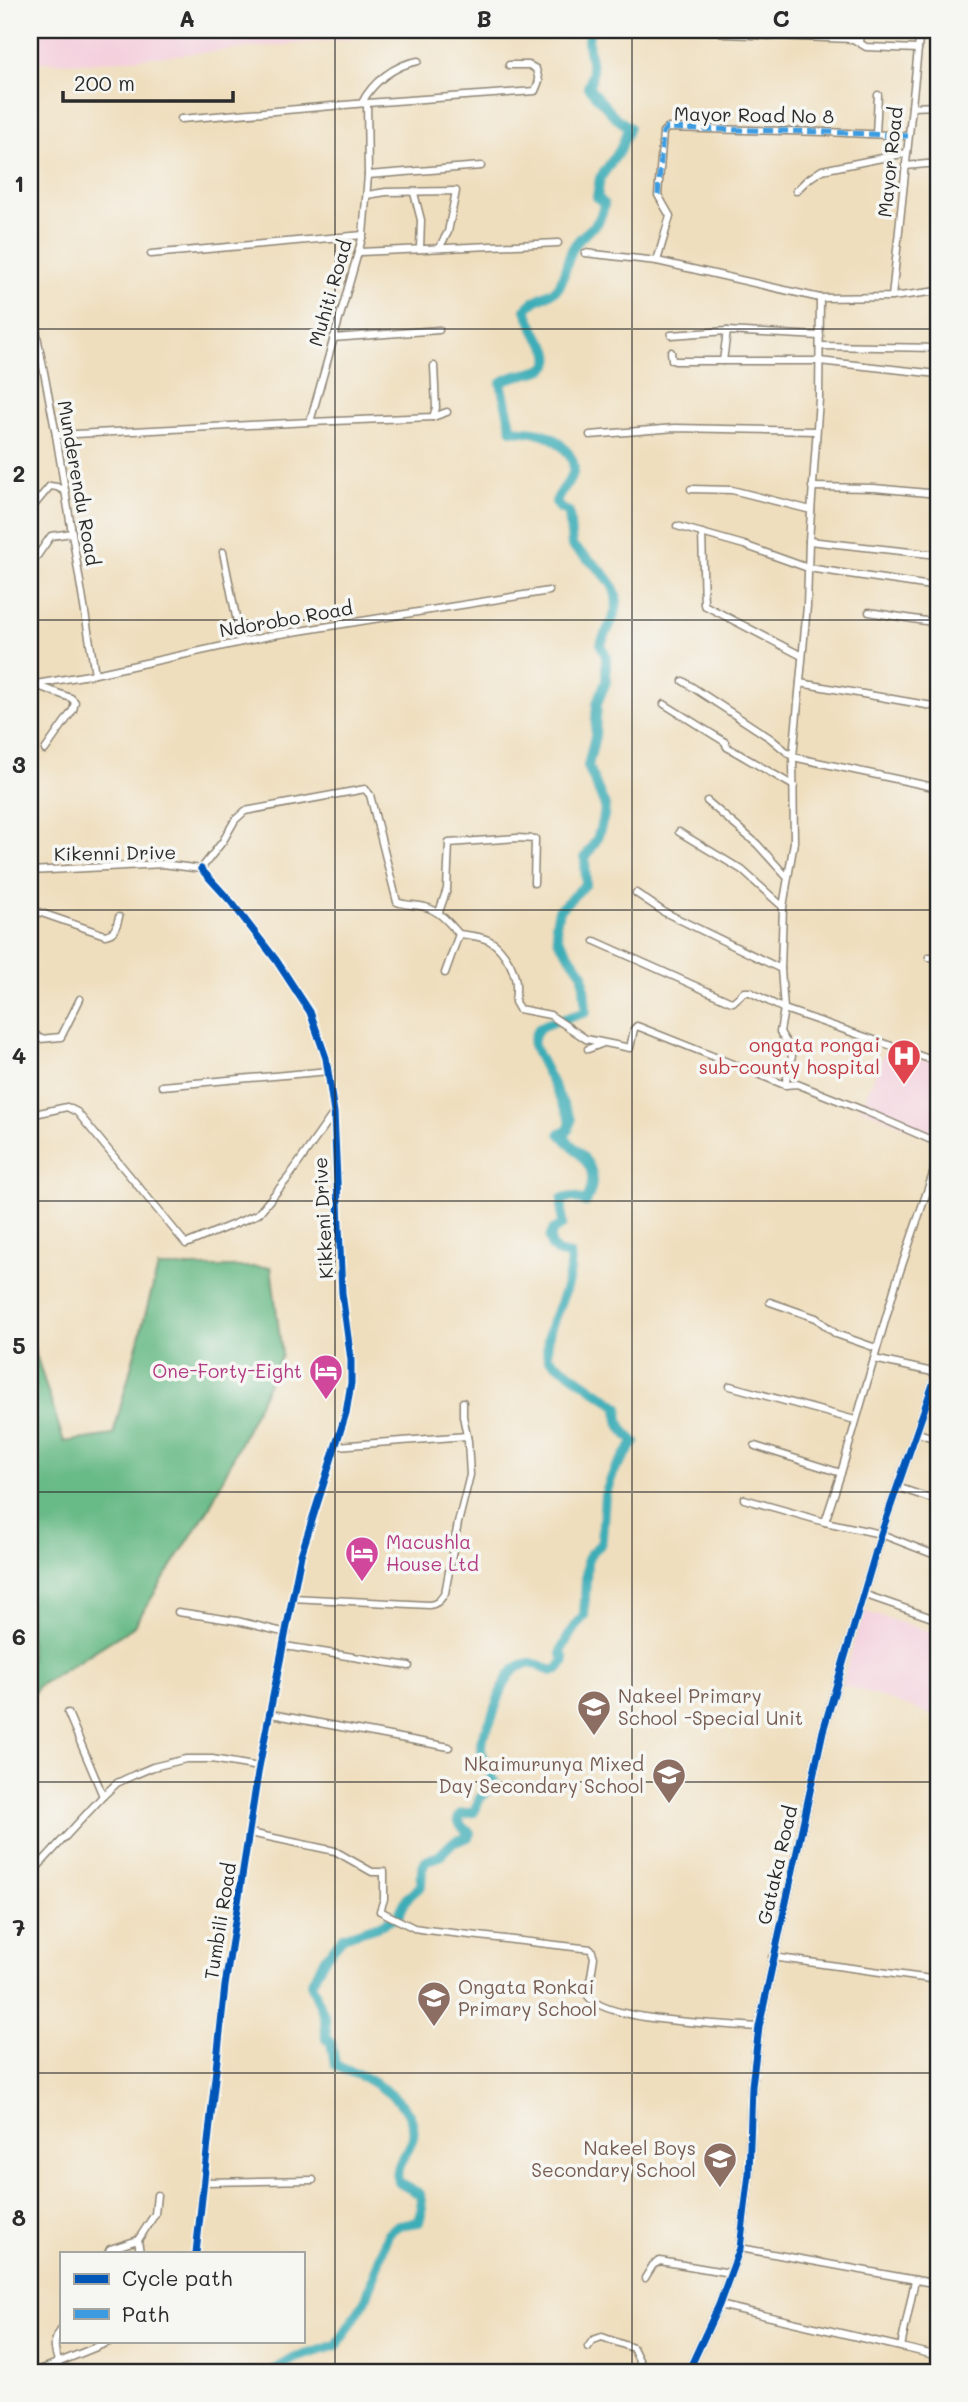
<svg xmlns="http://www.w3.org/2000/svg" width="968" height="2402" viewBox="0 0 968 2402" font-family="Mali,sans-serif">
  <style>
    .built { fill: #f4cfdd }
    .forest { fill: #68ba86; stroke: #4a7258; stroke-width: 2 }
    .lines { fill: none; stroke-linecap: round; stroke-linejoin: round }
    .river { stroke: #3cadb7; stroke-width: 10 }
    .street-casing { stroke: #8d8474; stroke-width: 9 }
    .secondary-casing { stroke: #8d8474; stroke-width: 11 }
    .street { stroke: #fff; stroke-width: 6 }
    .secondary { stroke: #fce5d0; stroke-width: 9 }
    .quiet { stroke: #3d9ce1; stroke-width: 5; stroke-dasharray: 10 5; stroke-linecap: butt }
    .cycleway-casing { stroke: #f6f6f2; stroke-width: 11 }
    .cycleway { stroke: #0057b8; stroke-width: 7 }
    .grid { fill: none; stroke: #2b2b2b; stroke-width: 2; stroke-opacity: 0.55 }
    .labels { text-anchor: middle; stroke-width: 7; stroke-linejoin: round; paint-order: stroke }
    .street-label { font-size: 19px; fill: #2b2b2b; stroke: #f6f6f2 }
    .health-label { font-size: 19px; fill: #be3a42; stroke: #f6f6f2; text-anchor: end }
    .hotel-label { font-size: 19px; fill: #b23c85; stroke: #f6f6f2; text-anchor: end }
    .education-label { font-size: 19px; fill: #785e54; stroke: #f6f6f2; text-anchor: start }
    .neatline { fill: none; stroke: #2b2b2b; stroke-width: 2.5 }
    .grid-label { font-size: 23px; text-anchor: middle; font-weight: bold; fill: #2b2b2b }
  </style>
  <rect width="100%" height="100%" fill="#f6f6f2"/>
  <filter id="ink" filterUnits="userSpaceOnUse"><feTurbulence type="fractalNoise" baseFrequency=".0143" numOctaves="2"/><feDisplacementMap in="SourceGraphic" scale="14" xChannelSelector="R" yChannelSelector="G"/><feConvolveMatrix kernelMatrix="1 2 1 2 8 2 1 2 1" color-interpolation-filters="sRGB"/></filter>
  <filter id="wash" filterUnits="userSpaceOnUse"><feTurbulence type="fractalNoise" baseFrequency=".00686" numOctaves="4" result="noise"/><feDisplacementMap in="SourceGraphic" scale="28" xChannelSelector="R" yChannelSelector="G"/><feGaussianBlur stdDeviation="1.57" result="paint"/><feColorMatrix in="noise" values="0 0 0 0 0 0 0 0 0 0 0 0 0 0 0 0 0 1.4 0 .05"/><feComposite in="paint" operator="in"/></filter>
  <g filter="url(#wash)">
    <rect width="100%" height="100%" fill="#efdebd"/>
    <g class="built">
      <path d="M30,30H447L89,63L30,62Z"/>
      <path d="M886,1048L938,1064V1141L861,1108Z"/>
      <path d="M863,1611L938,1634V1717L842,1684Z"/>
    </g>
    <path class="forest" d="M158,1267H271L282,1355L209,1508L133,1627L37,1687L30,1702V1336L64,1442L113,1435Z"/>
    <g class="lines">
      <g class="river">
        <path d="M564,1019L586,1012L583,974L558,939L556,924L559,910L586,884L585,858L597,839L604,816L605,806L588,766L595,736L597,703L606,682V657L601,644C605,633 612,623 615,613C625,583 591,562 572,546L569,512L560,508L556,502C560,491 569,484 573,473C578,457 555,436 540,433C531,431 521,431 512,430L501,383C517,368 558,380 548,350C546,345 541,340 538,336C533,328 530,319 526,310C534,298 546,297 557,289C563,284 567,258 573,248C585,227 599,232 604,204L597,197L600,178L620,150L629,127L616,118L588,87C599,67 583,50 590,30"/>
        <path d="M271,2372L295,2358L337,2345L366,2299L388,2233L399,2225L419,2222L422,2210L420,2194L398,2182C394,2161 409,2156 413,2137C418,2109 385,2089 364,2077C354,2072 344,2071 335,2064L331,2043L326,2037L325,2018L311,1983L325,1958L343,1937L383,1924L398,1916L407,1898L421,1886L422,1869L426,1861L439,1856L452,1843L468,1837L470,1833L462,1827L458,1820L461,1814L474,1812L480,1798L495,1784C492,1771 481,1761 481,1748C480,1737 488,1728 492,1717C502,1689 511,1646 551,1671L559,1669L564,1660L561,1652C564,1642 576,1624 584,1616L587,1562L591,1553L600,1545L602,1538L605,1495L614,1471L635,1442C623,1432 616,1423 619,1407L548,1358C542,1323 575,1291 570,1255L559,1253L552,1247L550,1238L553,1230L562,1225V1199L573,1197L586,1202C604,1165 580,1157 560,1133L568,1131L571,1120L533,1045C535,1029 539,1026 554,1022"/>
      </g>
    </g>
  </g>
  <g filter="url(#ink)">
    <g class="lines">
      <g class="street-casing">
        <g id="street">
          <path d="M718,30L724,34L853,39L866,47L918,49"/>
          <path d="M860,43L861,30"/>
          <path d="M362,103C372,82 395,65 418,61"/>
          <path d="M367,103L535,91L539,81L536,69L529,65H509"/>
          <path d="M912,107L938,106"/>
          <path d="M876,134L878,95"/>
          <path d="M905,166L938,163"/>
          <path d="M368,175L481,166"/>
          <path d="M796,191L807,180L822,170L907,153"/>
          <path d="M414,193L421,220L420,249"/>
          <path d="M367,195L386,192L456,191L448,232L439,248"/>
          <path d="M360,252L558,243"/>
          <path d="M585,253L657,261L820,298L892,297L938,291"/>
          <path d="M151,254L363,235"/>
          <path d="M657,261L670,216L658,195L663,132L667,128L827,132L908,136"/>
          <path d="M892,297L920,30"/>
          <path d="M30,299L56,435L95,674"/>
          <path d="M671,335L727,331L820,336"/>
          <path d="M333,338L439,330"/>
          <path d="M820,346L938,348"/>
          <path d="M671,352L672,360L675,361H819L938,374"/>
          <path d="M723,361L727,331"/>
          <path d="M433,417L436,408L434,366"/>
          <path d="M310,422L433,417L447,412"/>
          <path d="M56,435L310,422L363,235L368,175L367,103L181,119"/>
          <path d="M590,435L675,428L816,431"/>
          <path d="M812,487L874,488L938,494"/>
          <path d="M691,489L732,490L811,510"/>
          <path d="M30,510L50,486L57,487L66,492"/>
          <path d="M677,526L744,545L808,568L938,587"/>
          <path d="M702,533L704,605L802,656"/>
          <path d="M809,541L938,555"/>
          <path d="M223,552L241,642"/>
          <path d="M30,558L37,556L51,536L72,533"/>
          <path d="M869,612L938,623"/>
          <path d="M938,637V647"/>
          <path d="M683,681L770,738L793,757L938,788"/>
          <path d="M800,683L938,707"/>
          <path d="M30,685L95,674L274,635L549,591"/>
          <path d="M35,685L71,698L75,702L73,710L45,750"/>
          <path d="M664,704L725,742L727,747L794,786"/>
          <path d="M707,801L757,844L786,876"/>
          <path d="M679,832L742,870L783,907"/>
          <path d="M201,869L223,841L235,820L245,811L365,789L370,795L397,902C406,906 415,904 425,907C440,911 449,923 459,934L445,973"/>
          <path d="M30,871L163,864L201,869"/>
          <path d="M636,893L664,912L781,969"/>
          <path d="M30,909L105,935C116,933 116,927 119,917"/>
          <path d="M439,912L447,889L449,843L517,838L535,839L534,883"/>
          <path d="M459,934C487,937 496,939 510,964C517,979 517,986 515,1002L519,1009L550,1015L586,1039L630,1048L634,1029L637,1026L785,1085L797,1084L865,1111L938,1143"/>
          <path d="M595,941L729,1001L733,1002L744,992H750L784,1009L938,1062"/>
          <path d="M929,957L938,958"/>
          <path d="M30,1029L40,1039L61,1037L80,999"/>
          <path d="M588,1049L601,1044"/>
          <path d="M785,1085L792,1056L791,1050L780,1032L784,1009L781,969L783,907L794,842L793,757L807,606L809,541L819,399L820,298"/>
          <path d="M162,1086L329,1071"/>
          <path d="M30,1115L67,1107L77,1112L186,1244L258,1214L288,1178L333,1114"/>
          <path d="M770,1302L816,1318L836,1334L876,1348"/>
          <path d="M30,1328L33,1338"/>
          <path d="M874,1359L937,1373"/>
          <path d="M730,1386L855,1420"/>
          <path d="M916,1432L938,1440"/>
          <path d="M337,1446L467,1436"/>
          <path d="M755,1446L841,1473"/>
          <path d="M897,1487L938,1501"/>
          <path d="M744,1499L825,1522L881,1534L938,1556"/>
          <path d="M825,1522L841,1473L896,1283L938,1159"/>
          <path d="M863,1594L938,1620"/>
          <path d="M292,1598L429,1605C438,1604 440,1600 445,1593L458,1523L470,1475L468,1441L463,1416V1402"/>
          <path d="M178,1612L237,1621L287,1633"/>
          <path d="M285,1646L409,1666"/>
          <path d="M68,1713L103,1796"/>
          <path d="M271,1714L449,1747"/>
          <path d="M250,1833L335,1851L372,1872H384V1899L380,1911L414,1928L427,1930L591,1949L594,1957L588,1996C606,2022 725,2024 759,2027"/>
          <path d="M30,1875L103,1796L117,1783L134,1775L153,1767L186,1759H212L259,1767"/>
          <path d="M772,1957L938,1980"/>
          <path d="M203,2182L313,2180"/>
          <path d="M138,2240L140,2253"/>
          <path d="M740,2248L938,2284"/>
          <path d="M108,2253L110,2249L138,2240L155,2214L157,2195"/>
          <path d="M196,2253L225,1986L259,1767L301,1555L346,1413L351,1383V1360L342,1293L334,1113L326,1058L310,1012L276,960L232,903L201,869"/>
          <path d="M645,2278L653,2265L660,2261L730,2273"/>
          <path d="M719,2305L901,2347L915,2280"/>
          <path d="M588,2347L593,2340L602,2337L633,2348L645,2372"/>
          <path d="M901,2347L938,2356"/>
          <path d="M59,2363C54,2350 52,2342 61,2330"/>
          <path d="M35,2372L111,2341"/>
        </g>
      </g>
      <g class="secondary-casing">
        <path id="secondary" d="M688,2372L719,2305L740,2248L749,2174L752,2086L759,2027L823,1731L881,1534L938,1370"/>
      </g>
      <use href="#street" class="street"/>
      <use href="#secondary" class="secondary"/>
      <path class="quiet" d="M658,195L663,132L667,128L827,132L908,136"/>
      <g class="cycleway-casing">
        <g id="cycleway">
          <path d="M196,2253L225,1986L259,1767L301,1555L346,1413L351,1383V1360L342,1293L334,1113L326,1058L310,1012L276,960L232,903L201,869"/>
          <path d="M688,2372L719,2305L740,2248L749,2174L752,2086L759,2027L823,1731L881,1534L938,1370"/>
        </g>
      </g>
      <use href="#cycleway" class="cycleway"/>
    </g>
  </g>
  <path class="grid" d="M335,30V2372M632,30V2372M30,329H938M30,620H938M30,910H938M30,1201H938M30,1492H938M30,1782H938M30,2073H938"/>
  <defs>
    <g id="hospital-pin" transform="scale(1.75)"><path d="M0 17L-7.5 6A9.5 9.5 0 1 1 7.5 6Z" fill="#e0444e" stroke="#f6f6f2"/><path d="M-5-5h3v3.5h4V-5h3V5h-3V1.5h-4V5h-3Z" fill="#fff"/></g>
    <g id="hotel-pin" transform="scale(1.75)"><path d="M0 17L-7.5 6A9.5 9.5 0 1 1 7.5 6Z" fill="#d1479c" stroke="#f6f6f2"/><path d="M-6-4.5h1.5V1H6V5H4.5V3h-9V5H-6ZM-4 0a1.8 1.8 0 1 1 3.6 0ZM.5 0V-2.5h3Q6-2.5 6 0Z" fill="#fff"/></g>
    <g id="school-pin" transform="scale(1.75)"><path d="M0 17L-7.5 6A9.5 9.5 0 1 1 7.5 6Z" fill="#8d6e63" stroke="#f6f6f2"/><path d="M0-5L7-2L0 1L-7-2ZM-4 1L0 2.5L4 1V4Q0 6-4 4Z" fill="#fff"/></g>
  </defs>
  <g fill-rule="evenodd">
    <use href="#hospital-pin" x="904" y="1056"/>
    <use href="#hotel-pin" x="326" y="1371"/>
    <use href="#hotel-pin" x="362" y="1553"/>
    <use href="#school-pin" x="594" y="1707"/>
    <use href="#school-pin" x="669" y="1775"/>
    <use href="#school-pin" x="434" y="1998"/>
    <use href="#school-pin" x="720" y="2159"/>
  </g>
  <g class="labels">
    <g class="street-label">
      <text transform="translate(754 115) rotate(1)" y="7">Mayor Road No 8</text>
      <text transform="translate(890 162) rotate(-84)" y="7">Mayor Road</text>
      <text transform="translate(330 293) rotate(-74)" y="7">Muhiti Road</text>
      <text transform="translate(79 483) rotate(80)" y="7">Munderendu Road</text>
      <text transform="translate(286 619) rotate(-10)" y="7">Ndorobo Road</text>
      <text transform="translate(115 853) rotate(-1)" y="7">Kikenni Drive</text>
      <text transform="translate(323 1218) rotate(-93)" y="7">Kikkeni Drive</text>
      <text transform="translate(777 1865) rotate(-77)" y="7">Gataka Road</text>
      <text transform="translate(220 1921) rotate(-81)" y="7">Tumbili Road</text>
    </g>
    <g class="health-label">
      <text x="880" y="1052">ongata rongai<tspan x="880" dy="22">sub-county hospital</tspan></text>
    </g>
    <g class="hotel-label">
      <text x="302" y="1378">One-Forty-Eight</text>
      <text x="386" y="1549" text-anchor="start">Macushla<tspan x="386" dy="22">House Ltd</tspan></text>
    </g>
    <g class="education-label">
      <text x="618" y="1703">Nakeel Primary<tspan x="618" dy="22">School -Special Unit</tspan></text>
      <text x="644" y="1771" text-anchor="end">Nkaimurunya Mixed<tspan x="644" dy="22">Day Secondary School</tspan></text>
      <text x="458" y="1994">Ongata Ronkai<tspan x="458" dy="22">Primary School</tspan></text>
      <text x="696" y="2155" text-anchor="end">Nakeel Boys<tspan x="696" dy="22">Secondary School</tspan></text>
    </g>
  </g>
  <rect width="968" height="2402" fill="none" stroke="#f6f6f2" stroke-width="77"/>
  <rect x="60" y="2252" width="245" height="91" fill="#f6f6f2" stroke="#a5a5a2" stroke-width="2"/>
  <rect x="74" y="2274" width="35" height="10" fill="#0057b8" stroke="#a5a5a2" stroke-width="2"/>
  <text x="122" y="2286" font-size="21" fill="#2b2b2b">Cycle path</text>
  <rect x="74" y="2309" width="35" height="10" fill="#3d9ce1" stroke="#a5a5a2" stroke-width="2"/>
  <text x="122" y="2322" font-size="21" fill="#2b2b2b">Path</text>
  <path d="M63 91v10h170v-10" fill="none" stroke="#2b2b2b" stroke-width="3.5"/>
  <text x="74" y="91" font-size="21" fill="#2b2b2b" stroke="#f6f6f2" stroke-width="5" paint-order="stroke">200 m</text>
  <rect x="38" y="38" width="892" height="2326" class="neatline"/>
  <g class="grid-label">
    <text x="187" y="27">A</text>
    <text x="484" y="27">B</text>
    <text x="781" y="27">C</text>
    <text x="19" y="192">1</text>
    <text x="19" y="482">2</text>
    <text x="19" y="773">3</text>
    <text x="19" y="1064">4</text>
    <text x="19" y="1354">5</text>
    <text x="19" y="1645">6</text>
    <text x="19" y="1936">7</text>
    <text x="19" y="2226">8</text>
  </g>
</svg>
